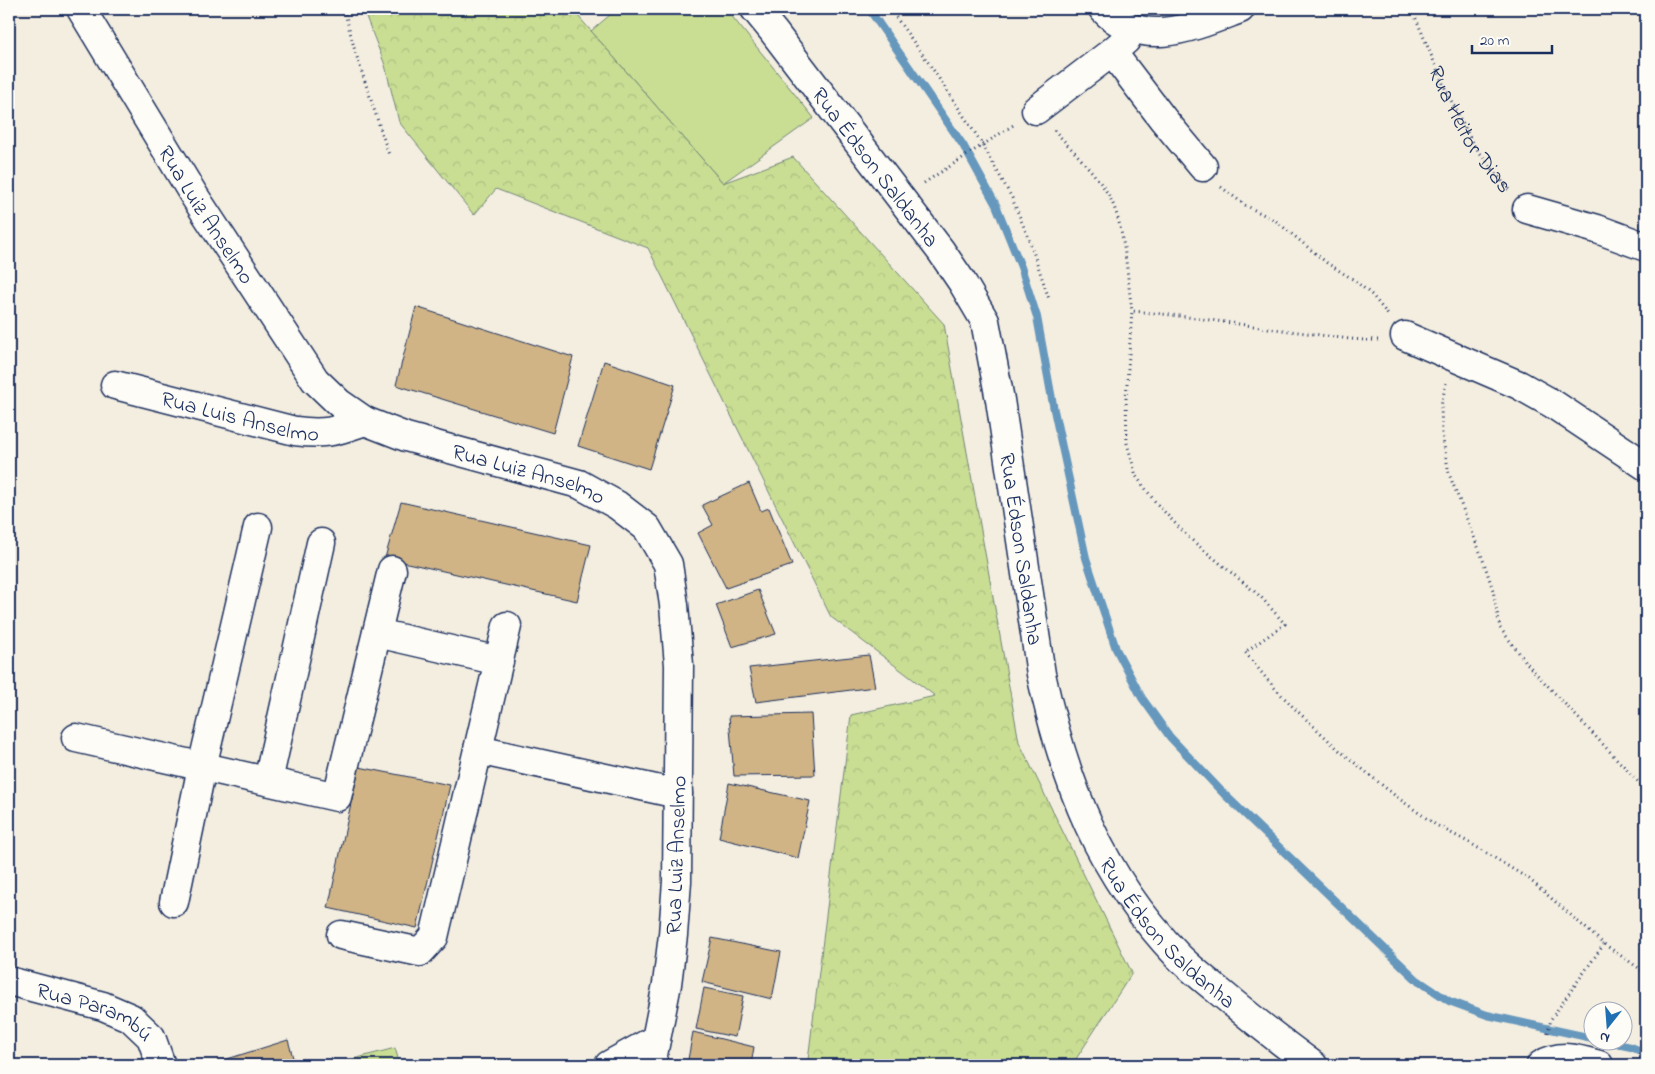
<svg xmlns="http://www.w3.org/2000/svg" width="1655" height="1074" viewBox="0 0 1655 1074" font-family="'Indie Flower',sans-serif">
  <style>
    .green { fill: #c9de93; stroke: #728678 }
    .forest { fill: url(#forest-crowns); stroke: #728678 }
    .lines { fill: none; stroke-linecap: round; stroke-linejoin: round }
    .stream { stroke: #6697bc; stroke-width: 8 }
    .building { fill: #d0b485; stroke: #1b2f5e }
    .minor-casing { stroke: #1b2f5e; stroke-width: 31 }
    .path { stroke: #1b2f5e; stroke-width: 3; stroke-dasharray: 1 4; stroke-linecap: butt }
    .minor { stroke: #fdfcf7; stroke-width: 28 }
    .labels { text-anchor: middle; stroke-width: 4; stroke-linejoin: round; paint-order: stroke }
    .street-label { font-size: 22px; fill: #1b2f5e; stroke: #fdfcf7 }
  </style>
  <defs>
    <pattern id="forest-crowns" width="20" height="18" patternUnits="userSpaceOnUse" patternTransform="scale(1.25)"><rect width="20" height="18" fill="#c9de93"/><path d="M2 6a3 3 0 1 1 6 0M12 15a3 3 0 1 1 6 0" fill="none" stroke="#acbf81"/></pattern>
  </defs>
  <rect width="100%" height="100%" fill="#f4eee0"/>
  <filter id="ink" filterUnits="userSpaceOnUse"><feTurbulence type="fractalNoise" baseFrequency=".02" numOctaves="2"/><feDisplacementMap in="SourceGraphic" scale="10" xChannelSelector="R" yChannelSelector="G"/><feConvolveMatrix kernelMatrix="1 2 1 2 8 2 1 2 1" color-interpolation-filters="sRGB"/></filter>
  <g filter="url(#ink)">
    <g class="green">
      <path d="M617,9H726L814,118L723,183L591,31Z"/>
      <path d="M395,1048L400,1065H331Z"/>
    </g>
    <path class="forest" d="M363,9H572L723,183L793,157L944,324L1019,742L1132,973L1072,1065H805L808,1060L851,715L935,696L831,617L648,248L496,189L474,215L399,122L385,65Z"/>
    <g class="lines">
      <g class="stream">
        <path d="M869,9L963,145L996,205L1021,267L1037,317L1054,410L1086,558L1116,649L1142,698L1170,737L1224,794L1416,979L1449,1001L1487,1015L1592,1038"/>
        <path d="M1607,1042L1631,1047L1646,1053"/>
      </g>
    </g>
    <g class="building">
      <path d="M416,307L573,357L553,433L396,385Z"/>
      <path d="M604,361L675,385L649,469L578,446Z"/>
      <path d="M749,483L761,511L769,508L792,565L726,588L698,533L713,525L702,505Z"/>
      <path d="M401,502L591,545L577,601L385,558Z"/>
      <path d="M758,590L776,634L732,647L716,605Z"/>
      <path d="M869,655L875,687L756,702L749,668Z"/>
      <path d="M811,714L815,775L734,776L729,716Z"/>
      <path d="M359,767L450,785L417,928L328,908Z"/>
      <path d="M729,783L810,801L798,858L719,838Z"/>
      <path d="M712,938L781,952L772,999L702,982Z"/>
      <path d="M704,988L743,996L735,1037L696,1029Z"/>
      <path d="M693,1032L754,1047L751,1065L742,1063L741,1065H687Z"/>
      <path d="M288,1040L295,1065H208Z"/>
    </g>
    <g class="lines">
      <g class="minor-casing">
        <g id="minor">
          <path id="s2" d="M81,9L195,197L315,380L339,403L365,421L406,437L579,484L617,505L647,528L668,564L674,605L679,665L677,881L673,935L667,984L651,1065"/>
          <path id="s3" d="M755,9L773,31L941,251L962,282L985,321L1000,400L1041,674C1065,783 1099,874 1178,956C1191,969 1206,981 1221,993C1251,1018 1281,1042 1313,1065"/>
          <path d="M1103,9C1143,51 1195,26 1240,9"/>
          <path d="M1112,52L1163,119L1203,167"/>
          <path d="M1036,110L1112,52L1126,40"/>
          <path d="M1527,209L1597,229L1646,247"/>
          <path d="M1405,336L1519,385L1553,404L1646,466"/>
          <path id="s4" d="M115,385L295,431C327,435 336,431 365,421"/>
          <path d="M377,633L499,661"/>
          <path d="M76,738L337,797L392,570"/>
          <path d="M478,750L678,794"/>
          <path d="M268,781L321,543"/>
          <path d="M174,902L202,767L258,527"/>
          <path d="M341,935L420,952L434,937L507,626"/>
          <path id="s5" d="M9,981L103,1006L131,1018L151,1037L161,1065"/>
          <path d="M609,1065L656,1039"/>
          <path d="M1541,1065C1561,1053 1578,1059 1599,1065"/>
        </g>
      </g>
      <g class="path">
        <path d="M344,9L355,51L389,155"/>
        <path d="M890,9L930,65L983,145L1012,198L1030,242L1049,299"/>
        <path id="s1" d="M1412,9L1444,86L1473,144L1509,190"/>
        <path d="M1054,130C1072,150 1093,170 1108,194C1125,223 1127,277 1132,311"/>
        <path d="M924,183L1015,124"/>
        <path d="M1221,187L1245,205L1276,221L1327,263L1354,280L1372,295L1389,316"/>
        <path d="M1378,340C1354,341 1330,336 1306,333C1248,326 1190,316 1132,311L1126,398L1127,443L1136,476L1156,503L1188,537L1261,597L1285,624L1245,652L1270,683L1294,708L1339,750L1398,798L1436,825L1470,843L1529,879L1604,944L1646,973"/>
        <path d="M1446,383L1441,406L1442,434L1449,474L1482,557L1493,590L1500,628L1530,667L1646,790"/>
        <path d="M1548,1033L1551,1019L1604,944"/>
      </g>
      <use href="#minor" class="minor"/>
    </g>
  </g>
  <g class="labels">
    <g class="street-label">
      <text dy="8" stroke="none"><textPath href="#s1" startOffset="134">Rua Heitor Dias</textPath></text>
      <text dy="8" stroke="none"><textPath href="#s3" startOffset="199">Rua Édson Saldanha</textPath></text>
      <text dy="8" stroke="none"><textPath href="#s2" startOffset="241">Rua Luiz Anselmo</textPath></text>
      <text dy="8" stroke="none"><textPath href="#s4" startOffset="129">Rua Luis Anselmo</textPath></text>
      <text dy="8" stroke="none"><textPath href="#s2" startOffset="676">Rua Luiz Anselmo</textPath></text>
      <text dy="8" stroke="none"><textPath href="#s3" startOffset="619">Rua Édson Saldanha</textPath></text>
      <text transform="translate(675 855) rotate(-88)" y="8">Rua Luiz Anselmo</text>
      <text dy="8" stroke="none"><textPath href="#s3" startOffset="1039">Rua Édson Saldanha</textPath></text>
      <text dy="8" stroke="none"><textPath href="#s5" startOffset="92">Rua Parambú</textPath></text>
    </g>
  </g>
  <rect width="1655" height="1074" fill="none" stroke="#fdfcf7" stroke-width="30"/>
  <rect x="15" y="15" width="1625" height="1044" fill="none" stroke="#1b2f5e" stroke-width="2" filter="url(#ink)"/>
  <g transform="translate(1608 1026) rotate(197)"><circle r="24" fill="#fdfcf7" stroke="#a3aaba"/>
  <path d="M0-4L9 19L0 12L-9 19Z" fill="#1f6fb2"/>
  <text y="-8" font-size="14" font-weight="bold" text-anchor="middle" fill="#1b2f5e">N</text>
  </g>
  <path d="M1472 45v8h80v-8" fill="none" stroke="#1b2f5e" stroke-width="2.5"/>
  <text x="1480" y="45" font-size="15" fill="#1b2f5e" stroke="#fdfcf7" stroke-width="4" paint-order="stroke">20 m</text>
</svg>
